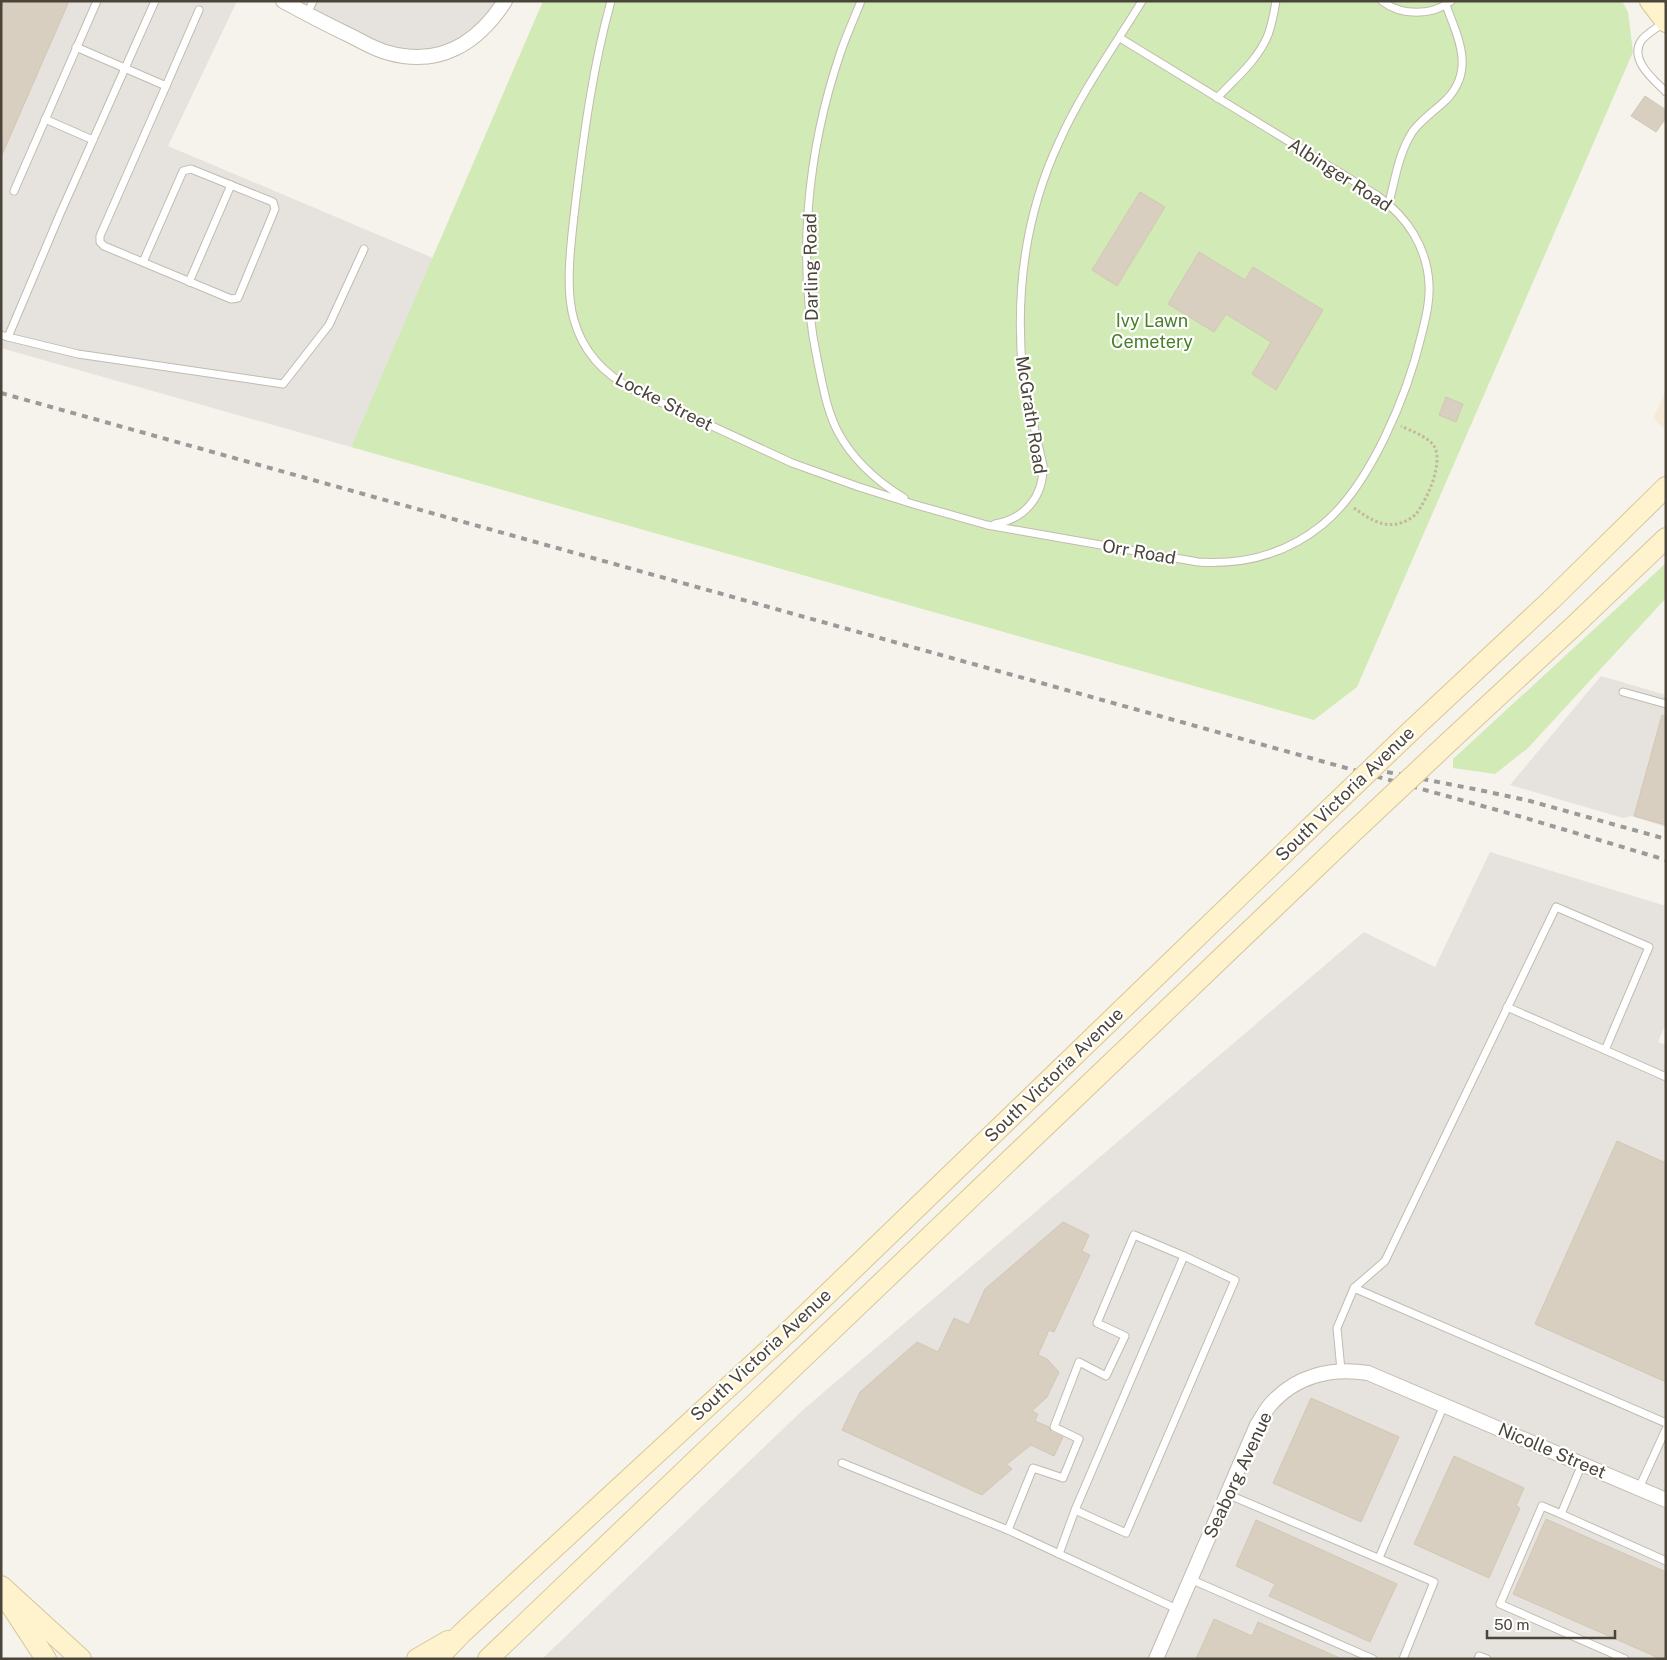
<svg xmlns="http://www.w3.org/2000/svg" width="1667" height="1660" viewBox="0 0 1667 1660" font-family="'Public Sans',sans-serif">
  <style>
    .commercial { fill: #f7ead8 }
    .industrial { fill: #e6e2dd }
    .green { fill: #d2eab5 }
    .building { fill: #d8cfc1; stroke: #d3c7b4 }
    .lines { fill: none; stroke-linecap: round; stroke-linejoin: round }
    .lane-casing { stroke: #c2bbae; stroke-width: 9 }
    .street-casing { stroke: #c2bbae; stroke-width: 16 }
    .secondary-casing { stroke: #d6c79b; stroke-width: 22 }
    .path { stroke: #c4b79f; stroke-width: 3; stroke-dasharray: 2.5 2.5; stroke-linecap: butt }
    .lane { stroke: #fff; stroke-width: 7 }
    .street { stroke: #fff; stroke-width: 14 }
    .secondary { stroke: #fff3cd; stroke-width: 20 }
    .rail { stroke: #9a9a9a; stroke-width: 4; stroke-dasharray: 6 6; stroke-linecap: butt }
    .secondary-bridge-casing { stroke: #d6c79b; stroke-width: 22; stroke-linecap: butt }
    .secondary-bridge { stroke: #fff3cd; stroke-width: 20 }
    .labels { text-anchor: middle; stroke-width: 4.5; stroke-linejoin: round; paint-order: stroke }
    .street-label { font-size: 18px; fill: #4b4439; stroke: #fff }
    .park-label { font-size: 18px; fill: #4a7f2a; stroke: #fff }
  </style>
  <rect width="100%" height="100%" fill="#f6f3ec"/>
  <path class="commercial" d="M1666,390V430L1653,419Z"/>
  <g class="industrial">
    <path d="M1,1H237L168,146L433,258L351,447L1,348Z"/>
    <path d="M284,1H505L474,37L411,57Z"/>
    <path d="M1601,676L1666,695V827L1631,816L1623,818L1510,785Z"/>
    <path d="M1490,852L1666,906V1023L1658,1042L1666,1045V1659H542L804,1409L1364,932L1435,967Z"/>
  </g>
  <g class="green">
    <path d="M543,1H1622L1628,12L1633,52L1357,687L1314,720L351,447Z"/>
    <path d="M1666,563V598L1528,748L1495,774L1453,768V759Z"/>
  </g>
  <g class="building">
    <path d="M1,1H69L1,157Z"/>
    <path d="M1645,96L1666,110V118L1656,132L1631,116Z"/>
    <path d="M1140,192L1165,207L1117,286L1092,270Z"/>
    <path d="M1199,252L1245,280L1253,267L1323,310L1276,390L1252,374L1271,342L1226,314L1214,332L1168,304Z"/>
    <path d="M1446,397L1463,404L1456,422L1439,415Z"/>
    <path d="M1662,715L1666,716V825L1634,816Z"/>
    <path d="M1617,1141L1666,1163V1382L1535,1324Z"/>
    <path d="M1063,1222L1089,1235L1082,1251L1090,1255L1054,1332L1049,1330L1038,1355L1047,1359L1059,1372L1047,1397L1032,1411L1038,1414L1035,1421L1049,1427L1051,1432L1063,1437L1054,1456L1031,1445L1007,1464L1012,1469L982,1495L842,1430L860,1392L917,1342L938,1352L954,1318L969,1325L985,1289Z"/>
    <path d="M1311,1398L1399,1437L1361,1522L1273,1483Z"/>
    <path d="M1454,1456L1524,1488L1516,1506L1520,1508L1489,1578L1414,1544Z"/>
    <path d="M1546,1519L1666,1572V1659H1661L1513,1594Z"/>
    <path d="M1256,1520L1397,1584L1370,1642L1269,1596L1275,1584L1236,1566Z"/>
    <path d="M1214,1619L1252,1636L1258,1622L1342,1659H1196Z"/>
  </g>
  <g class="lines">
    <g class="lane-casing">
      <g id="lane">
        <path d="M611,1C593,66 584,133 576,199C572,234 564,287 574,320C583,352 605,375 634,390L792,463L859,487L913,504L987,525L1198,562C1243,565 1286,554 1322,525C1371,485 1408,393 1422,333C1426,317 1430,301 1429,284C1427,247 1407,217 1378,196L1120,38"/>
        <path d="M861,1C854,19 846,36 840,54C807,152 796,262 818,363C823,387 827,411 838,432C853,460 878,482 904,498"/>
        <path d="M1382,1C1401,16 1432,16 1451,1"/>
        <path d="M307,14L313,1"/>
        <path d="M1663,23C1657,28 1646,34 1641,41C1629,60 1654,80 1666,92"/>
        <path d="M76,47L166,86L100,236V242L104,246L231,299L238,298L275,209L273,202L191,169L183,171L143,262"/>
        <path d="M166,86L199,10"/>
        <path d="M1217,98C1235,79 1258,60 1268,35C1272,24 1274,13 1276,1"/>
        <path d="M45,119L93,140"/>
        <path d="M14,191L97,1"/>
        <path d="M1389,203C1395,179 1399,152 1413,131C1423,118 1436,110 1447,99C1475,69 1458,38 1446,5"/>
        <path d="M189,282L231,185"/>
        <path d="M1,335L8,337L60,214L155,1"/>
        <path d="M8,337L78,354L283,384L329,325L364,249"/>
        <path d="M995,524C1025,519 1044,496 1043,465C1038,445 1034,425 1029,405C1027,396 1024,386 1023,376C1015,296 1025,215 1059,142C1081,92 1114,47 1142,1"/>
        <path d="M1623,692L1666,704"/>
        <path d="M1507,1007L1605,1050"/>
        <path d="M1354,1288L1666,1423"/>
        <path d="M1341,1370L1337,1328L1354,1288L1385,1261L1556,907L1649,947L1605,1050L1666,1077"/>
        <path d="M842,1463L1008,1530L1177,1609"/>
        <path d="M1582,1464L1561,1514L1542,1506L1500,1604L1625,1659"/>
        <path d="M1639,1488L1666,1429"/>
        <path d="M1227,1494L1434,1582L1403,1659"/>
        <path d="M1561,1514L1666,1561"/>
        <path d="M1008,1530L1033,1468L1063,1478L1079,1439L1054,1427L1079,1362L1106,1376L1125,1336L1097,1323L1134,1235L1184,1256"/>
        <path d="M1059,1554L1075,1510L1184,1256L1235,1280L1126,1533L1075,1510"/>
        <path d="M1379,1558L1444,1405"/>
        <path d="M1190,1579L1373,1659"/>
        <path d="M1478,1659L1479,1656L1487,1659"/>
      </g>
    </g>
    <g class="street-casing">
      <g id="street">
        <path d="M283,1C305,13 328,25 351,36C363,42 376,50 389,53C440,67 478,43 505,1"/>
        <path d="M1156,1659L1257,1425C1261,1419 1265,1411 1270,1405C1295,1376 1331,1367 1368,1373L1666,1500"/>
      </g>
    </g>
    <g class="secondary-casing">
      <g id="secondary">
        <path d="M1650,1L1666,22"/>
        <path d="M1414,728L1551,600L1666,487"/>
        <path d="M1452,739L1576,624L1666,538"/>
        <path d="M1,1586L81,1659"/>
        <path d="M10,1604L46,1659"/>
        <path d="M417,1659L448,1641"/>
        <path d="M437,1659L462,1633L786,1334L1314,824"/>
        <path d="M488,1659L1351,834"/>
      </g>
    </g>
    <path class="path" d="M1354,508C1368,518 1385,530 1403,522C1407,521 1413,517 1416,514C1427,500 1444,462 1434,446C1427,436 1411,431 1401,426"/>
    <use href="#lane" class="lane"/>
    <use href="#street" class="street"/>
    <use href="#secondary" class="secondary"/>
    <g class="rail">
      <path d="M1,393L1522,817L1666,860"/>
      <path d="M1387,772L1484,791L1530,801L1666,839"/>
    </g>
    <g class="secondary-bridge-casing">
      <g id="secondary-bridge">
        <path d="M1314,824L1414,728"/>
        <path d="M1351,834L1452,739"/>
      </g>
    </g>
    <use href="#secondary-bridge" class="secondary-bridge"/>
  </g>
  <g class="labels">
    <g class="street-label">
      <text transform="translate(1340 175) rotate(33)" y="6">Albinger Road</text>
      <text transform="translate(811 267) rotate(-91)" y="6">Darling Road</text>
      <text transform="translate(664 402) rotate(27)" y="6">Locke Street</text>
      <text transform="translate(1031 415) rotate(81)" y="6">McGrath Road</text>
      <text transform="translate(1139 552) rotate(10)" y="6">Orr Road</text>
      <text transform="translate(1345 794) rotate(-44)" y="6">South Victoria Avenue</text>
      <text transform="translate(1054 1075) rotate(-44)" y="6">South Victoria Avenue</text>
      <text transform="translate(761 1355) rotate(-43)" y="6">South Victoria Avenue</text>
      <text transform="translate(1552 1451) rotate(23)" y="6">Nicolle Street</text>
      <text transform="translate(1238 1475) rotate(-65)" y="6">Seaborg Avenue</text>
    </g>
    <g class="park-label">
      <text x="1152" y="327">Ivy Lawn<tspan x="1152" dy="21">Cemetery</tspan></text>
    </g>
  </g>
  <rect width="1667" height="1660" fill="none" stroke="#4b4439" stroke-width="5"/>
  <path d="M1487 1630v8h128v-8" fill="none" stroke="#4b4439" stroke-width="2.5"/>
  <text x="1494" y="1630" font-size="15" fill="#4b4439" stroke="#ffffff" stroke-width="4" paint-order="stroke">50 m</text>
</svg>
